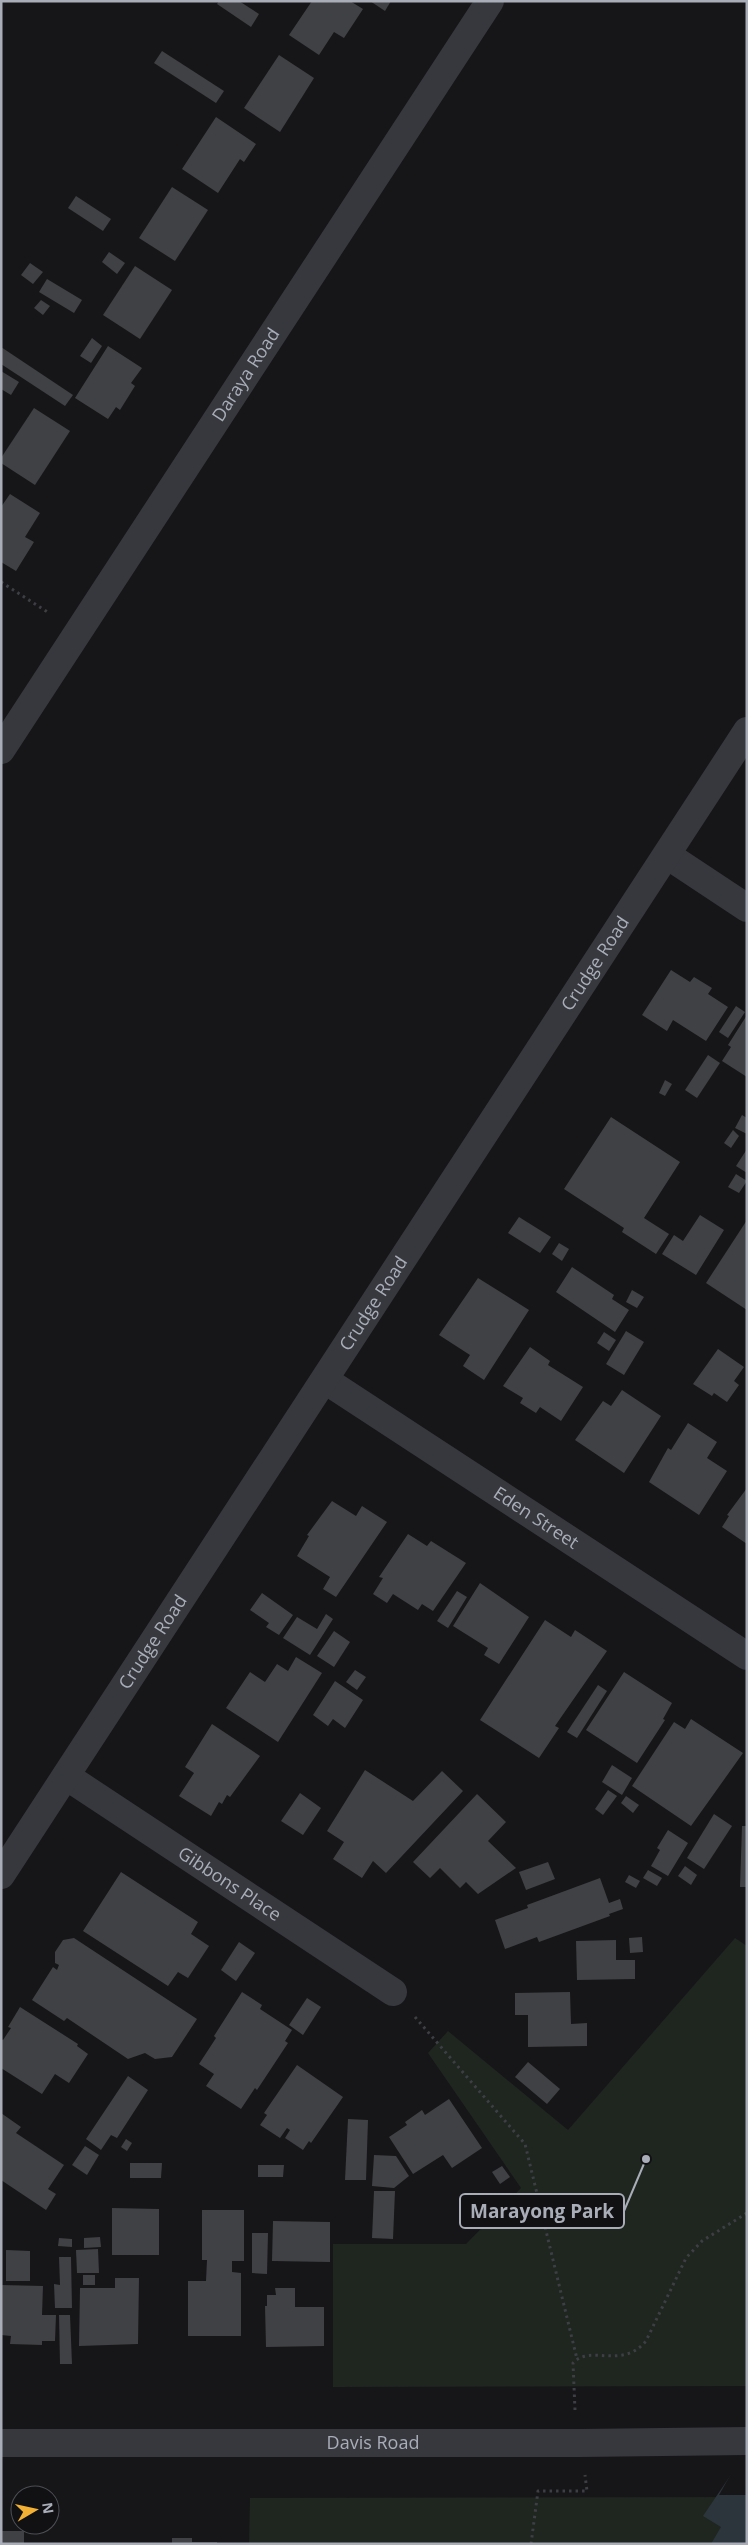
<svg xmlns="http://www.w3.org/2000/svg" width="748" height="2545" viewBox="0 0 748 2545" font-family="'Open Sans',sans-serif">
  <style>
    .green { fill: #1e261f }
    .water { fill: #2c353c }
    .pier { fill: #161618 }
    .building { fill: #404145 }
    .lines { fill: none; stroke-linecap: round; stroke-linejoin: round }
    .path { stroke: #3d3f44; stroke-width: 3; stroke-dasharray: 2.5 4; stroke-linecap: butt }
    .minor { stroke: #37383d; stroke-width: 28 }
    .labels { text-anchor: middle; stroke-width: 4.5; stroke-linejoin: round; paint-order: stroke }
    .street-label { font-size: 18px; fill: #a8adb8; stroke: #111113 }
    .leader { fill: none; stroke: #a8adb8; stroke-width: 2 }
    .callout-dot { fill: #a8adb8; stroke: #111113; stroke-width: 2 }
    .callout { fill: #111113; stroke: #a8adb8; stroke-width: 2 }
    .callout-label { font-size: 19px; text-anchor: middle; font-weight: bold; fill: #a8adb8 }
  </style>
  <rect width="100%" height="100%" fill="#161618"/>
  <g class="green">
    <path d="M735,1938L747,1946V2386L333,2387V2244H466L521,2188L428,2053L448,2031L568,2130Z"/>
    <path d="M747,2497V2544H249L250,2498Z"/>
  </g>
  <path class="water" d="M747,2451V2544H711L721,2527L703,2516Z"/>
  <path class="pier" d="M747,2448V2495H719L744,2451Z"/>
  <g class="building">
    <path d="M219,1H239L259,14L251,27L217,4Z"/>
    <path d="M312,1H350L363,9L344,38L334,32L319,55L289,35Z"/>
    <path d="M370,1H391L385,11Z"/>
    <path d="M162,51L224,91L216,103L154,63Z"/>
    <path d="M279,55L314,78L280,132L244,108Z"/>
    <path d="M216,117L256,144L244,162L240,159L218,193L182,169Z"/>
    <path d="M172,187L208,210L175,261L139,238Z"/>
    <path d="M76,196L111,219L103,231L68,208Z"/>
    <path d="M109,252L125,263L117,274L102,262Z"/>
    <path d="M30,263L43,272L33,284L21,275Z"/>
    <path d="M135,266L172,290L140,339L103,315Z"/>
    <path d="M47,279L82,300L74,313L39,292Z"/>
    <path d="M41,300L50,306L43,315L34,308Z"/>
    <path d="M92,338L102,346L91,363L80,356Z"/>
    <path d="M108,346L142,368L131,383L135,386L120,410L116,407L108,419L75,398Z"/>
    <path d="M1,347L73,395L65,406L1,364Z"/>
    <path d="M1,371L19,382L11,395L1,389Z"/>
    <path d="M34,408L70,431L35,485L1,463V458Z"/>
    <path d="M10,494L40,513L25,537L34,542L16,571L1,562V507Z"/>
    <path d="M671,970L690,982L694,977L712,988L708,994L728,1007L706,1041L673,1020L667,1031L642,1015Z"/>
    <path d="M736,1006L745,1012L728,1038L719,1032Z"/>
    <path d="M747,1015V1077L722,1061L731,1047L728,1045Z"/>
    <path d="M708,1055L720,1063L697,1098L685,1090Z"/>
    <path d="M665,1080L672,1084L665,1096L659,1093Z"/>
    <path d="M742,1115L747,1118V1134L735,1128Z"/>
    <path d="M611,1117L680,1162L644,1218L669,1234L656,1254L622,1232L624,1228L564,1189Z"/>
    <path d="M733,1130L739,1136L731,1148L724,1143Z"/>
    <path d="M747,1149V1173L736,1166Z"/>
    <path d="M736,1174L747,1181L739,1193L728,1187Z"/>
    <path d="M700,1215L724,1230L696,1275L662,1254L674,1235L683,1241Z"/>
    <path d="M519,1217L551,1237L540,1253L508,1233Z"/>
    <path d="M747,1220V1310L706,1283Z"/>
    <path d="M559,1243L569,1249L562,1261L552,1254Z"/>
    <path d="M572,1267L614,1295L612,1299L629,1310L615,1332L556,1292Z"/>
    <path d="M478,1278L529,1310L484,1380L463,1366L470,1355L439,1335Z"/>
    <path d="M632,1290L644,1297L637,1308L626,1302Z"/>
    <path d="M626,1331L644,1342L624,1375L606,1364Z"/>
    <path d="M604,1332L616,1340L609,1351L597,1343Z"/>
    <path d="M530,1347L550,1361L548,1365L583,1387L561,1421L540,1407L536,1413L520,1403L523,1398L503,1386Z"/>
    <path d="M718,1349L744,1367L734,1381L739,1385L727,1402L714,1393L712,1396L693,1384Z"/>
    <path d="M622,1390L661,1416L624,1473L575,1440L603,1401L611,1406Z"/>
    <path d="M688,1423L717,1442L707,1458L727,1471L699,1515L649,1482L668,1448L671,1450Z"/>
    <path d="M747,1488V1544L722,1527L729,1516L727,1515Z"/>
    <path d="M332,1501L356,1516L362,1506L387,1522L336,1597L323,1589L330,1577L297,1556L309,1536L307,1535Z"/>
    <path d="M408,1534L427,1546L431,1541L466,1563L433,1611L422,1604L418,1610L393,1594L387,1603L373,1594L383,1578L379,1577Z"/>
    <path d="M480,1583L529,1617L499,1664L484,1655L488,1648L453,1626Z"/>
    <path d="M457,1591L467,1597L448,1628L437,1621Z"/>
    <path d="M262,1593L293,1615L279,1635L266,1627L269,1623L250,1610Z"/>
    <path d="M326,1614L333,1619L310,1655L283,1638L297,1617L317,1629Z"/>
    <path d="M545,1620L571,1637L575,1630L607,1651L555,1726L559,1728L539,1758L480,1720Z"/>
    <path d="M334,1631L350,1642L334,1667L317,1656Z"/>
    <path d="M296,1657L322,1673L278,1742L226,1708L250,1672L265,1682L277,1664L288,1671Z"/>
    <path d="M355,1670L366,1677L357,1690L346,1682Z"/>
    <path d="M624,1672L672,1703L663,1719L665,1720L637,1763L586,1730Z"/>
    <path d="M335,1681L363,1700L345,1728L333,1719L328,1726L313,1715Z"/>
    <path d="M598,1685L607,1691L577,1738L567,1732Z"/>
    <path d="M691,1719L743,1753L691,1826L632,1786L674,1722L685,1729Z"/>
    <path d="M212,1724L260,1756L230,1797L227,1795L222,1804L219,1802L211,1816L179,1796L194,1773L185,1767Z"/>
    <path d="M612,1765L632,1778L622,1795L602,1782Z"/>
    <path d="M365,1770L413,1801L442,1771L463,1791L386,1873L373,1861L362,1878L333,1859L344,1842L327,1831Z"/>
    <path d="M608,1790L617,1796L603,1815L595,1809Z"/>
    <path d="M300,1793L321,1808L303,1835L281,1821Z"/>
    <path d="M477,1794L506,1822L488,1841L516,1868L478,1894L466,1882L460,1888L440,1868L430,1878L413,1862Z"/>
    <path d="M626,1796L639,1805L633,1813L621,1803Z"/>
    <path d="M714,1814L732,1826L704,1869L687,1858Z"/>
    <path d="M742,1826H747V1887H740Z"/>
    <path d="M668,1830L688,1843L668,1876L651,1866L660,1850L657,1848Z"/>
    <path d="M548,1862L555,1879L526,1890L519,1872Z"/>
    <path d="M685,1866L697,1875L691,1885L678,1876Z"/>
    <path d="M648,1870L662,1878L657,1886L643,1878Z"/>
    <path d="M121,1872L198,1922L191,1934L209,1946L188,1978L178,1972L168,1986L83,1931Z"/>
    <path d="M629,1875L640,1881L636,1888L625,1882Z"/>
    <path d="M600,1878L609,1903L620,1899L623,1909L609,1914L610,1916L539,1942L537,1937L505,1949L495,1920L528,1908L527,1905Z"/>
    <path d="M642,1937L643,1952L630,1953L629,1938Z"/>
    <path d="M74,1938L197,2019L172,2057L155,2059L145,2053L128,2059L67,2018L64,2021L32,2000L53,1967L57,1970L59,1965L55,1963V1952L63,1940Z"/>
    <path d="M616,1940V1960H635V1979L577,1980L576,1941Z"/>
    <path d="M239,1942L255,1953L236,1981L221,1970Z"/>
    <path d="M242,1992L262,2005L260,2009L292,2030L285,2041L288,2043L257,2090L255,2088L241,2109L206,2086L214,2074L199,2064L216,2038L214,2036Z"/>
    <path d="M570,1992L571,2024L587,2023V2046L528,2047V2015H515V1993Z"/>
    <path d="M307,1998L321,2007L303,2035L289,2025Z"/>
    <path d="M20,2007L78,2044L77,2046L88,2054L69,2083L55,2074L42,2094L1,2068V2039L3,2040L11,2028L8,2027Z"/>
    <path d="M528,2062L560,2089L547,2104L515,2077Z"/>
    <path d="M297,2065L343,2097L311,2143L309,2141L303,2150L285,2138L290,2130L287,2128L280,2138L260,2125L267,2115L264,2113Z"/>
    <path d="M128,2076L148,2090L117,2138L111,2135L101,2150L86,2139Z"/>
    <path d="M449,2099L482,2148L452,2168L443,2155L413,2174L389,2137L407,2125L405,2122L422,2110L425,2115Z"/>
    <path d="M1,2113L21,2127L16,2133L64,2165L48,2189L56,2194L46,2210L1,2180Z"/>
    <path d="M348,2119L368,2120L366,2180H345Z"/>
    <path d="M126,2139L132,2143L127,2151L121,2147Z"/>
    <path d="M85,2146L99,2155L87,2175L72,2165Z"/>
    <path d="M374,2155L396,2156L409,2176L394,2188L372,2186Z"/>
    <path d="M130,2163H162L161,2178H130Z"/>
    <path d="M258,2165H284L283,2177H258Z"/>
    <path d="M502,2166L510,2177L500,2184L492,2172Z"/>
    <path d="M374,2191H395L393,2239L372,2238Z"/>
    <path d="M112,2208L159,2209V2255H112Z"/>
    <path d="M202,2210H244V2261H232V2272L241,2273V2336H188V2281H206L207,2260H202Z"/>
    <path d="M273,2221L330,2222V2262L272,2261Z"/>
    <path d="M252,2233H268L267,2274L252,2273Z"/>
    <path d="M100,2237L101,2247L84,2248V2238Z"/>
    <path d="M59,2238L72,2239V2247L58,2246Z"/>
    <path d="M98,2249L99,2273H77L76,2250Z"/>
    <path d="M6,2250L30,2251V2281H6Z"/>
    <path d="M59,2257H71L72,2308H55L54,2284L60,2285Z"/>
    <rect x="83" y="2275" width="12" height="10"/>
    <path d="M115,2278H139L138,2344L79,2346L80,2288H115Z"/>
    <path d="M1,2285L43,2286L42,2315H56L55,2341H42V2345L10,2344L11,2336L1,2335Z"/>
    <path d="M275,2288H295V2307H324V2346L266,2347L265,2306H267V2295H276Z"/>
    <path d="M59,2315H70L72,2364H60Z"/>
    <rect x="1" y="2531" width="23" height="13"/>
    <path d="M172,2538H192V2542H217V2544H172Z"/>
  </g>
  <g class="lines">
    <g class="path">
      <path d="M1,582L49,613"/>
      <path d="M415,2017L525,2144L577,2359"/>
      <path d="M575,2410L573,2363C590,2344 622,2370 646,2341L686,2258L702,2241L747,2213"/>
      <path d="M531,2544L538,2491H587L585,2475"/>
    </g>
    <g class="minor">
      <path id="s1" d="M1,750L490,1"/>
      <path d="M667,855L747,908"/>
      <path id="s2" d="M325,1380L747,1656"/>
      <path id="s3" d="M66,1776L393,1992"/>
      <path id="s4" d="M1,1875L747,731"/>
      <path id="s5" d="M1,2443H580L747,2441"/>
    </g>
  </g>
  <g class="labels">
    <g class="street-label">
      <text dy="6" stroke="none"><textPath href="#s1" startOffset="448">Daraya Road</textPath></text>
      <text dy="6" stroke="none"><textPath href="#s4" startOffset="1088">Crudge Road</textPath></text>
      <text dy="6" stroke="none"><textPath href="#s4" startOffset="682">Crudge Road</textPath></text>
      <text dy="6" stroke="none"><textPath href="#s2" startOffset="252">Eden Street</textPath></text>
      <text dy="6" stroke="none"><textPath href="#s4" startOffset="278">Crudge Road</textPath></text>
      <text dy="6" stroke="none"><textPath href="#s3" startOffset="196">Gibbons Place</textPath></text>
      <text dy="6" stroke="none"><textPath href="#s5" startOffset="372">Davis Road</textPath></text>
    </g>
  </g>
  <path class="leader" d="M646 2159L624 2211"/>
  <circle class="callout-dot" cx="646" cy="2159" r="5"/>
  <rect class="callout" x="460" y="2194" width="164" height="34" rx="5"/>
  <g class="callout-label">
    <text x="542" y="2218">Marayong Park</text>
  </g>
  <rect width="748" height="2545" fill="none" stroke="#a8adb8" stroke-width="5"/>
  <g transform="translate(35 2510) rotate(81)"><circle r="24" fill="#111113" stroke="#4d4f55"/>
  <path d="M0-4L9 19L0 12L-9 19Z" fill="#f2b134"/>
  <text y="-8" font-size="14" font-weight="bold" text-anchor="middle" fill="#a8adb8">N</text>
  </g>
</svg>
